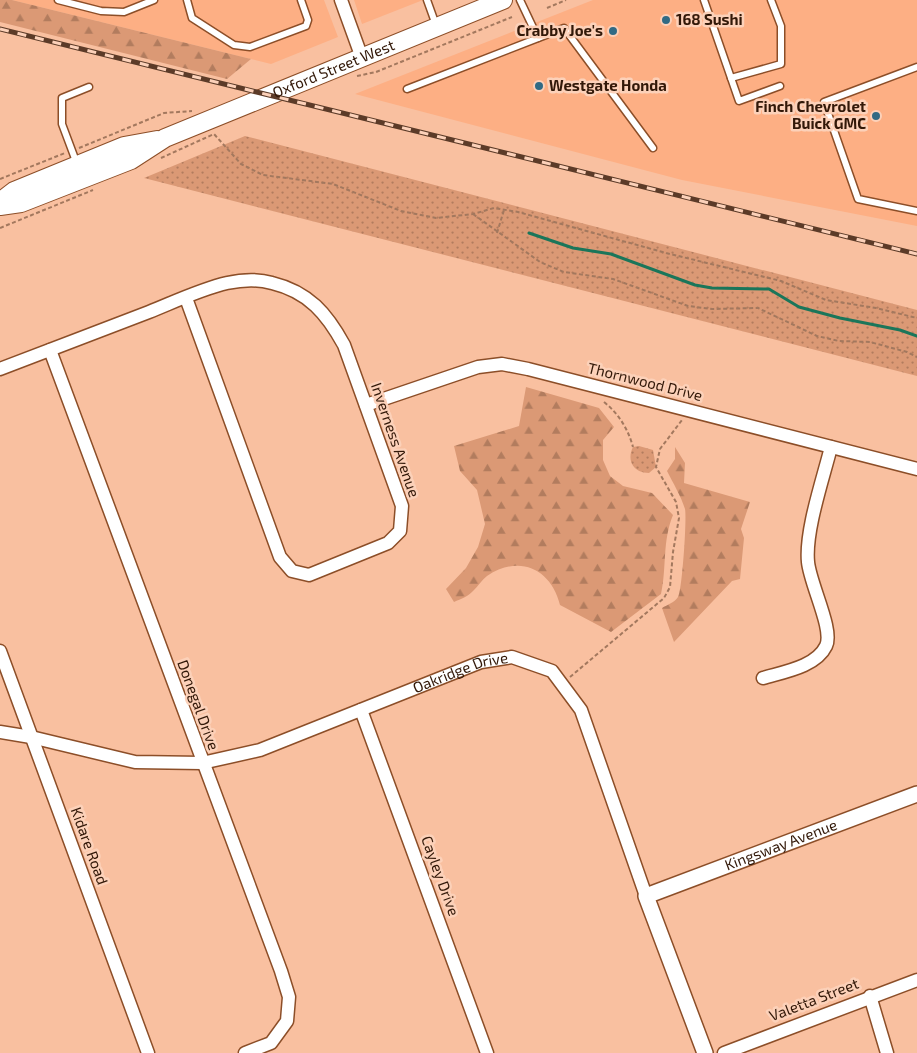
<svg xmlns="http://www.w3.org/2000/svg" width="917" height="1053" viewBox="0 0 917 1053" font-family="'Exo 2',sans-serif">
  <style>
    .built { fill: #fdaf84 }
    .grass { fill: url(#grass-dots) }
    .forest { fill: url(#forest-firs) }
    .lines { fill: none; stroke-linecap: round; stroke-linejoin: round }
    .stream { stroke: #1a765a; stroke-width: 3 }
    .service-casing { stroke: #8c4e28; stroke-width: 9 }
    .minor-casing { stroke: #8c4e28; stroke-width: 15 }
    .tertiary-casing { stroke: #8c4e28; stroke-width: 18 }
    .secondary-casing { stroke: #8c4e28; stroke-width: 20 }
    .path { stroke: #a3785e; stroke-width: 2; stroke-dasharray: 4 2.5; stroke-linecap: butt }
    .service { stroke: #fff; stroke-width: 6 }
    .minor { stroke: #fff; stroke-width: 12 }
    .tertiary { stroke: #fff; stroke-width: 15 }
    .secondary { stroke: #fff; stroke-width: 18 }
    .rail-casing { stroke: #5c3b28; stroke-width: 5 }
    .rail { stroke: #fcd1b9; stroke-width: 3; stroke-dasharray: 9; stroke-linecap: butt }
    .poi-dot { fill: #316a84; stroke: #fcd1b9; stroke-width: 2 }
    .labels { text-anchor: middle; stroke-width: 5; stroke-linejoin: round; paint-order: stroke }
    .poi-label { font-size: 15px; font-weight: bold; fill: #321808; stroke: #fcd1b9; text-anchor: start }
    .street-label { font-size: 15px; fill: #321808; stroke: #fcd1b9 }
  </style>
  <defs>
    <pattern id="grass-dots" width="8" height="8" patternUnits="userSpaceOnUse" patternTransform="scale(1.25)"><rect width="8" height="8" fill="#db9975"/><path d="M2 2h.1M6 6h.1" fill="none" stroke="#b27c5e" stroke-width="1.8" stroke-linecap="round"/></pattern>
    <pattern id="forest-firs" width="22" height="20" patternUnits="userSpaceOnUse" patternTransform="scale(1.25)"><rect width="22" height="20" fill="#db9975"/><path d="M5 1l3.5 6h-7zM16 11l3.5 6h-7z" fill="#b27c5e"/></pattern>
  </defs>
  <rect width="100%" height="100%" fill="#f9c0a0"/>
  <g class="built">
    <path d="M12,0H324L338,37L271,64Z"/>
    <path d="M354,0H423L362,24Z"/>
    <path d="M593,0H917V226L682,180L355,94Z"/>
  </g>
  <g class="grass">
    <path d="M245,136L917,310V376L144,178Z"/>
    <path d="M639,446L653,450L656,467L649,473C634,473 626,461 633,447Z"/>
  </g>
  <g class="forest">
    <path d="M0,0H12L251,59L227,79L0,22Z"/>
    <path d="M526,387L599,408L614,427L603,440V460L610,476L623,486L652,493L673,515C662,542 667,567 661,594L611,632L560,605C551,569 520,554 487,576C482,580 478,586 474,590C469,596 461,599 454,602L446,589L466,568L478,547L485,524L477,490L460,471L454,446L519,426Z"/>
    <path d="M675,447L685,463L684,483L750,502L741,529L744,538L740,579L732,581L674,642L662,608C667,605 675,602 678,597C682,591 687,518 685,509C681,496 673,483 667,471L675,459Z"/>
  </g>
  <g class="lines">
    <path class="stream" d="M529,233L573,248L611,254L695,285L712,288L769,289L799,307L840,318L900,330L917,336"/>
    <g class="service-casing">
      <g id="service">
        <path d="M58,0L101,11L124,12L154,0"/>
        <path d="M187,0L192,18L234,45L250,47L306,26L308,20L301,0"/>
        <path d="M427,0L436,25"/>
        <path d="M520,0L538,38"/>
        <path d="M704,0L739,101L780,86"/>
        <path d="M917,67L824,102L858,199L917,211"/>
        <path d="M731,78L781,64V26L771,0"/>
        <path d="M407,89L564,28L653,148"/>
        <path d="M77,164L62,124V98L89,87"/>
      </g>
    </g>
    <g class="minor-casing">
      <g id="minor">
        <path d="M341,0L362,58"/>
        <path d="M50,350L281,971L289,997L287,1021L271,1043L245,1053"/>
        <path d="M0,369C50,350 99,331 149,312C174,302 201,289 227,283C241,280 258,279 272,283C309,292 327,314 344,345L402,506L400,531L388,543L309,575L292,571L280,557L186,298"/>
        <path d="M366,405L478,367L502,364L528,369L917,469"/>
        <path d="M0,651L148,1053"/>
        <path d="M763,678C783,672 816,667 826,646C834,630 810,584 808,562C805,531 823,479 831,447"/>
        <path d="M361,710L487,1053"/>
        <path id="s1" d="M0,732L31,737L135,762L202,763L260,750L481,662L512,657L552,671L581,710L646,896"/>
        <path d="M870,996L887,1053"/>
        <path d="M724,1053L917,980"/>
      </g>
    </g>
    <g class="tertiary-casing">
      <g id="tertiary">
        <path id="s2" d="M705,1053L646,896L917,794"/>
      </g>
    </g>
    <g class="secondary-casing">
      <g id="secondary">
        <path d="M0,202L14,191L124,146L157,140"/>
        <path id="s3" d="M0,206L21,203L131,160L165,138L503,0"/>
      </g>
    </g>
    <g class="path">
      <path d="M547,8L566,0"/>
      <path d="M357,76L376,72L512,17"/>
      <path d="M79,148L164,113L192,111"/>
      <path d="M161,158L214,134L241,164L263,175L333,184L401,211L436,218L473,214L494,208L518,212L666,253L781,281L826,300L876,308L917,318"/>
      <path d="M0,179L65,153"/>
      <path d="M473,214L540,262L564,272L613,279L688,306L712,309L758,308L817,336L839,341L870,342L907,352L917,357"/>
      <path d="M0,228L93,190"/>
      <path d="M497,233L504,210"/>
      <path d="M604,402C619,414 628,429 633,447"/>
      <path d="M570,677L664,598L670,587L673,552L679,518L676,502L656,467L660,449L682,420"/>
    </g>
    <use href="#service" class="service"/>
    <use href="#minor" class="minor"/>
    <use href="#tertiary" class="tertiary"/>
    <use href="#secondary" class="secondary"/>
    <g class="rail-casing">
      <path id="rail" d="M0,29L917,254"/>
    </g>
    <use href="#rail" class="rail"/>
  </g>
  <g class="poi-dot">
    <circle cx="666" cy="20" r="5"/>
    <circle cx="613" cy="31" r="5"/>
    <circle cx="539" cy="86" r="5"/>
    <circle cx="876" cy="116" r="5"/>
  </g>
  <g class="labels">
    <g class="poi-label">
      <text x="676" y="25">168 Sushi</text>
      <text x="603" y="36" text-anchor="end">Crabby Joe's</text>
      <text x="549" y="91">Westgate Honda</text>
      <text x="866" y="112" text-anchor="end">Finch Chevrolet<tspan x="866" dy="17">Buick GMC</tspan></text>
    </g>
    <g class="street-label">
      <text dy="5" stroke="none"><textPath href="#s3" startOffset="362">Oxford Street West</textPath></text>
      <text transform="translate(645 382) rotate(14)" y="5">Thornwood Drive</text>
      <text transform="translate(395 440) rotate(71)" y="5">Inverness Avenue</text>
      <text dy="5" stroke="none"><textPath href="#s1" startOffset="480">Oakridge Drive</textPath></text>
      <text transform="translate(198 705) rotate(70)" y="5">Donegal Drive</text>
      <text dy="5" stroke="none"><textPath href="#s2" startOffset="312">Kingsway Avenue</textPath></text>
      <text transform="translate(89 846) rotate(70)" y="5">Kidare Road</text>
      <text transform="translate(440 876) rotate(70)" y="5">Cayley Drive</text>
      <text transform="translate(814 1000) rotate(-21)" y="5">Valetta Street</text>
    </g>
  </g>
</svg>
